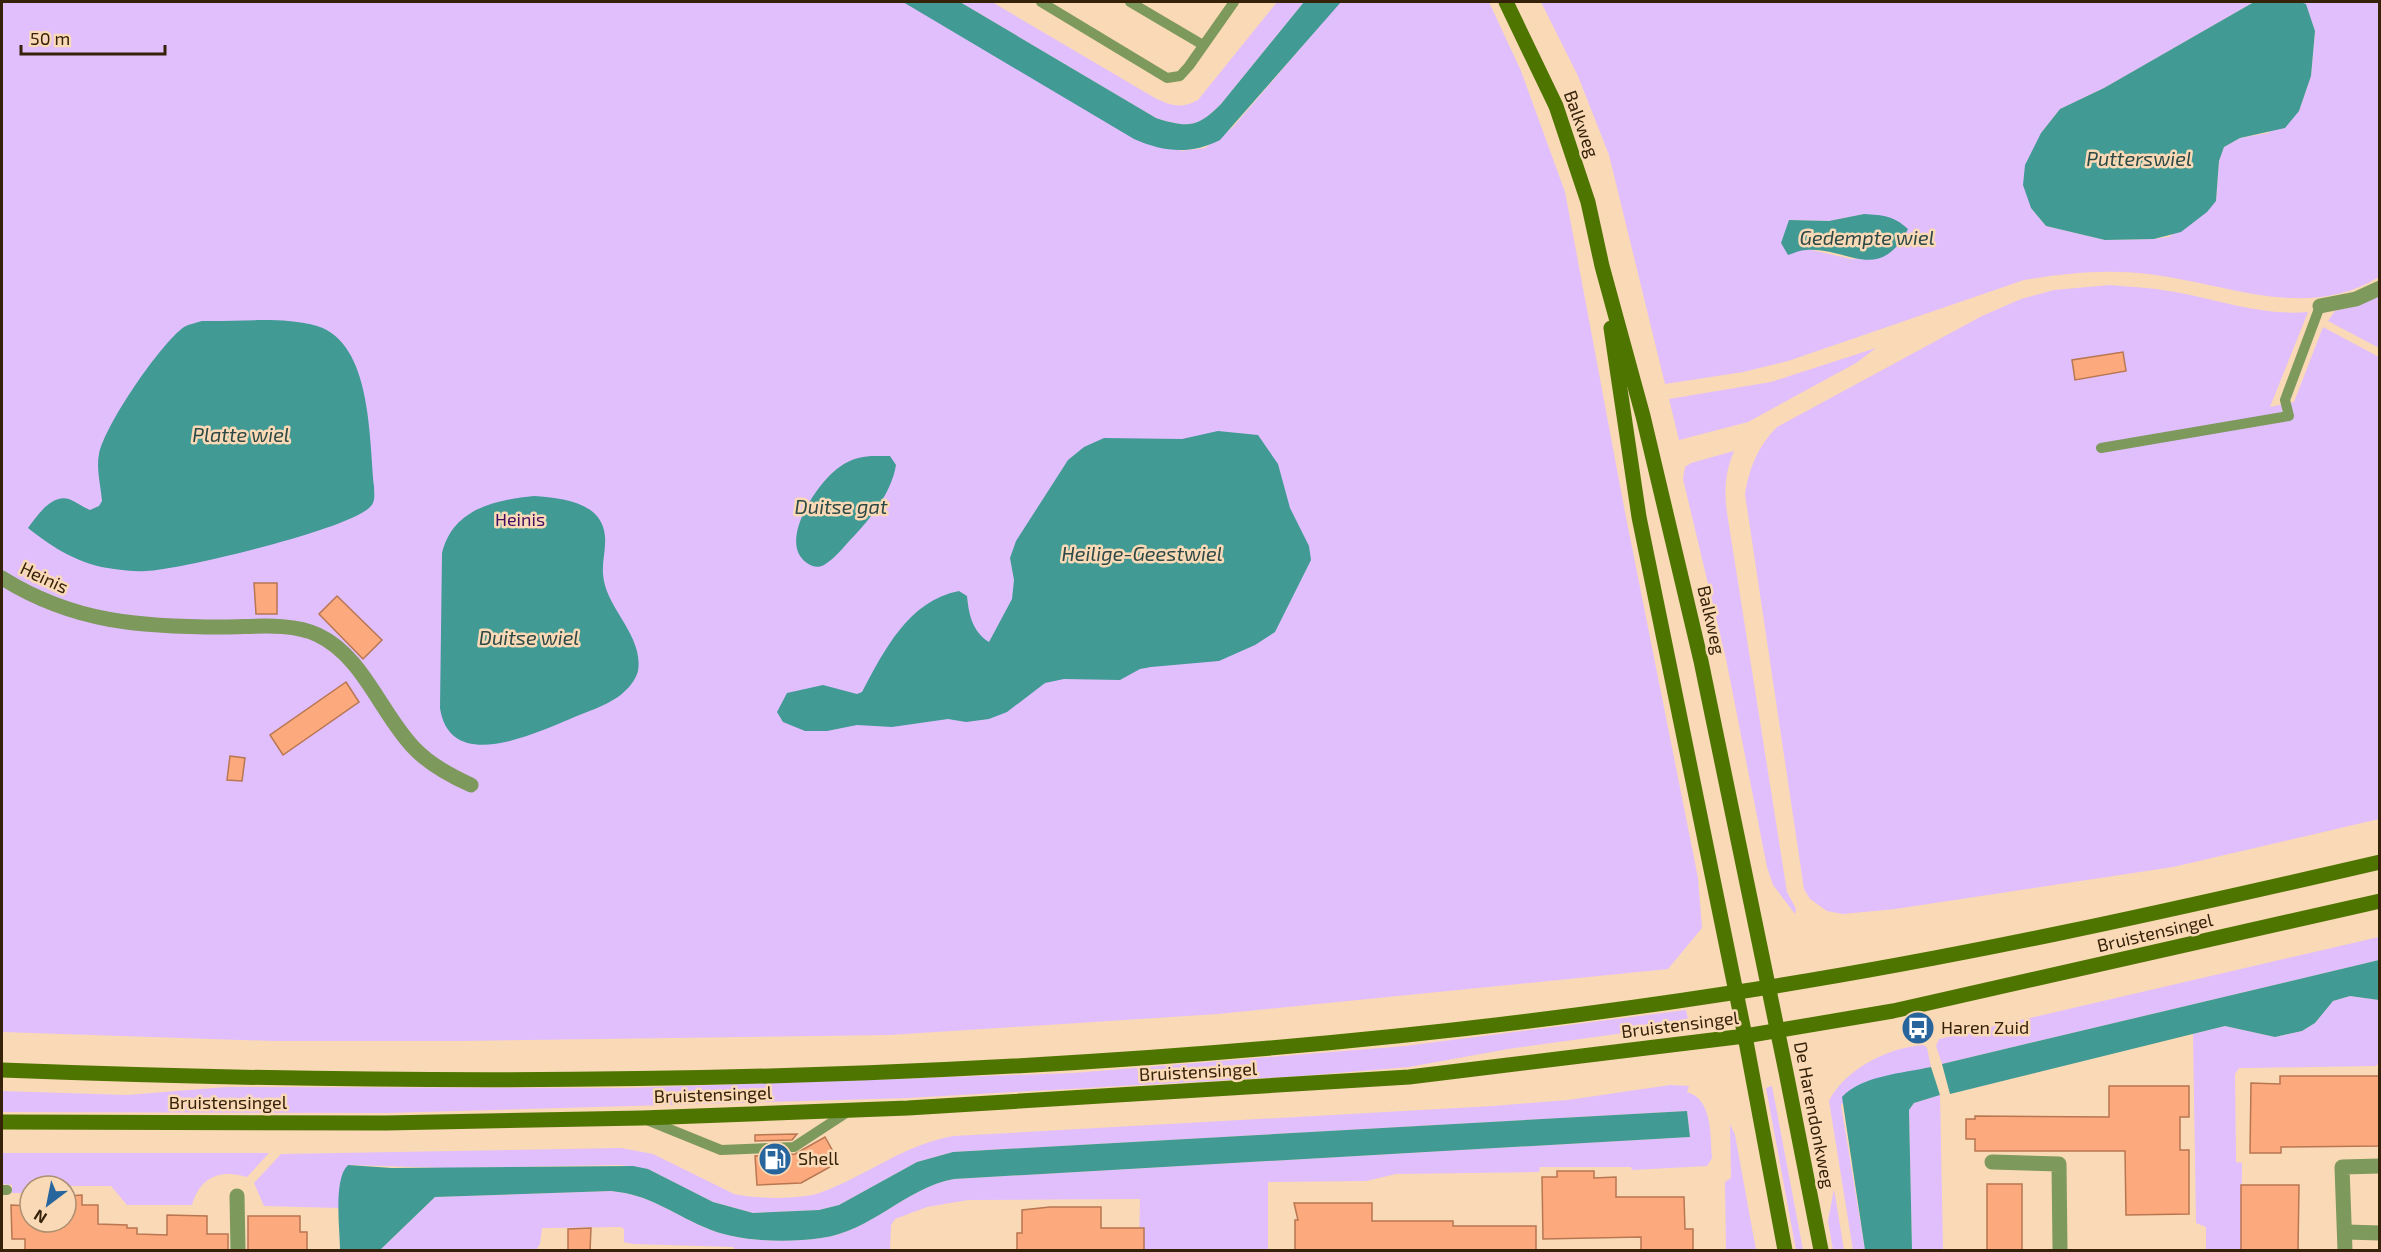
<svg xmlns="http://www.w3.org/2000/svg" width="2381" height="1252" viewBox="0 0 2381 1252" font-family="'Exo 2',sans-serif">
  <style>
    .green { fill: #e1bffd; fill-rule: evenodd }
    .water { fill: #419a94 }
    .building { fill: #fcaa7d; stroke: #b87651; stroke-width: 1.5 }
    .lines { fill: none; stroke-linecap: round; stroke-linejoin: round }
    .lane { stroke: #7d995c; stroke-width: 10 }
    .street { stroke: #7d995c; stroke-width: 15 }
    .secondary { stroke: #4e7500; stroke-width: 15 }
    .labels { text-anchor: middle; stroke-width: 5; stroke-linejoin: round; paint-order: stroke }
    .street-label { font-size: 18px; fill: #362209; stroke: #fad9b6 }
    .park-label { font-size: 18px; fill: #430d62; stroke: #fad9b6 }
    .poi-label { font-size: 18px; fill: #362209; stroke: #fad9b6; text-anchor: start }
    .water-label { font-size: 20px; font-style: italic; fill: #2c4946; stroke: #fad9b6 }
  </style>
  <rect width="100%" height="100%" fill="#fad9b6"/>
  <g class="green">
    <path d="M2,2H904L1181,151L1205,148L1233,127L1340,2H1489L1521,71L1565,192L1624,507L1698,878L1702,928L1668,969L1218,1014L889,1035L461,1041H274L2,1032Z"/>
    <path d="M960,2H992L1155,98C1172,106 1181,109 1198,100L1277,2H1304L1221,104C1198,128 1187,128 1156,118Z"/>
    <path d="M1541,2H2254L2104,88L2060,109L2041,133L2031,208L2046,226L2105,240L2154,239L2169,237L2216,201L2219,161L2224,147L2240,138L2268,133L2299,111L2311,76L2315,31L2306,5L2300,2H2379V277C2305,322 2226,283 2148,274C2106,269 2066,273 2024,280L1788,361L1743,372L1665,384L1609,155L1578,76ZM1864,214L1871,259H1851L1781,243L1790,220L1829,221Z"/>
    <path d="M2110,285C2132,287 2154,288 2175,292C2220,300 2262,316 2308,312L2270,407L2294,402L2323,327L2379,357V819L2173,867L1895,909L1843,914L1827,911L1810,899L1804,889L1745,494C1749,468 1758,446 1777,427L1982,316L2021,299L2054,290Z"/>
    <path d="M2379,295V348L2328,321L2335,311L2359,305Z"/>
    <path d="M1876,348L1856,363L1748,422L1679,440L1669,399L1771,382Z"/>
    <path d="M1734,451C1725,473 1724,490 1727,513L1787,892L1796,909L1795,914L1773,885L1767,867L1726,659L1683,479L1685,467L1691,463Z"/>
    <path d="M2379,937V960L1942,1064L1936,1046L1939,1039Z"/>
    <path d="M2350,996L2379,1000V1063L2376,1066L2247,1068H2239L2235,1074L2236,1162L2242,1163L2241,1250H2206V1227L2196,1223L2193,1034L2225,1026L2275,1037L2302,1031L2315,1023L2333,1001Z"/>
    <path d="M1686,1010L1689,1024L1508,1049L1409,1067L1301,1076L907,1098L387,1113L2,1112V1091L127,1095L227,1087L625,1088L1074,1073L1405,1046Z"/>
    <path d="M1924,1045L1927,1048L1931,1067L1865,1082L1841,1105L1865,1250H1853L1829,1101C1845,1069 1889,1047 1924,1045Z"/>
    <path d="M1670,1085L1689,1086L1687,1092C1713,1099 1710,1136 1712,1158L1707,1166L1632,1170L1631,1167H1540L1539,1172L1396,1174L1366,1181L1268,1182V1250H1139L1140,1199L968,1200L927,1207L895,1219L891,1225L890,1250H736L733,1247L633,1244L624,1242V1229L621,1227L542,1228L540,1244L536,1250H380L435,1197L611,1191C651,1195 669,1212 704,1227C736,1242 786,1243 821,1238C871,1232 905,1188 954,1179L1690,1137L1687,1111L953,1152L917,1162L839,1205L819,1210L753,1213L713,1202L648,1169L620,1165L447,1168L348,1165L340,1184L339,1208L264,1206L254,1183L281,1154L621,1148L653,1154L734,1194C756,1199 802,1200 822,1192C868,1175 905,1144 954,1136L1493,1106L1568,1100Z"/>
    <path d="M1772,1086L1803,1250H1796L1766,1088Z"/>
    <path d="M1940,1095L1943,1250H1912L1909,1110L1914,1103Z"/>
    <path d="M1730,1124L1735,1135L1756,1250H1726L1725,1182L1731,1178Z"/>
    <path d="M2,1153H269L247,1177C220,1169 200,1177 192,1205H127L111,1186H30V1193H12V1185L2,1184Z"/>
    <path d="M1834,1189L1844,1250H1833L1828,1221Z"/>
  </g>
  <g class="water">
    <path d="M903,2H960L1156,118C1187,128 1198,128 1221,104L1304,2H1341L1220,140C1190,155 1164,152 1134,139Z"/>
    <path d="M2254,2H2300L2306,4L2315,31L2311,76L2299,111L2285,128L2240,138L2224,147L2219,161L2216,201L2207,212L2181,232L2154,239L2105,240L2046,226L2031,208L2023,185L2025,165L2041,133L2060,109L2104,88Z"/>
    <path d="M1864,214C1883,215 1894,216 1908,229C1879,285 1848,247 1806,250C1800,250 1794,253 1788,255L1781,243L1789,220L1829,221Z"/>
    <path d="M202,321C238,322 281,316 317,326C372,343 369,438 374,486C374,493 376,502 370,507C350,529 180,570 146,571C135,572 124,570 114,569C80,565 53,548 28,528C37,516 51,494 69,499C76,502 83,507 90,510L99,506L102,501C101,487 96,468 99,454C105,425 160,344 184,327C189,324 196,323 202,321Z"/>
    <path d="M1218,431L1258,435L1278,464L1290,508L1309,546L1311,560L1275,632L1255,645L1219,661L1151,667L1140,669L1120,680L1064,679L1045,683L1007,712L989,719L966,722L948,719L892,727L857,725L827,731H805L783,722L777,712L787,693L823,685L857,694L862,692C884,651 908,601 959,591L967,596C969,615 972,631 989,642L1012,599L1014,580L1010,558L1016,541L1068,460L1084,447L1104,438L1182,439Z"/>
    <path d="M871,456H890L896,465C892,491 872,517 854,536C845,545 836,558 824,565C819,568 812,567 807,563C776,542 819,480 841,466C851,459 860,457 871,456Z"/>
    <path d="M534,496C562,498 603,502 605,537C606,549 602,562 603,574C605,608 644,635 638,671C637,676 631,686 626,690C613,704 588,711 570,719C533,734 450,774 440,708L442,553C453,509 494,500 534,496Z"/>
    <path d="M2379,960V1000L2350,996L2333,1001L2315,1023L2302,1031L2275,1037L2225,1026L1950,1094L1942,1064Z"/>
    <path d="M1931,1067L1940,1095L1914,1103L1909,1110L1912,1250H1865L1842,1097C1861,1076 1903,1073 1931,1067Z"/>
    <path d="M1687,1111L1690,1137L954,1179C905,1188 871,1232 821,1238C786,1243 736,1242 704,1227C669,1212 651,1195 611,1191L435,1197L380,1250H340C340,1229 333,1179 348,1165L392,1168L633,1166L648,1169L713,1202L753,1213L819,1210L839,1205L917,1162L953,1152Z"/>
  </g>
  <g class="building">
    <path d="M2123,352L2126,371L2075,380L2072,360Z"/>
    <path d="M254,583H277V614H256Z"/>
    <path d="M337,596L382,640L363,659L319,614Z"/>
    <path d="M346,682L359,702L283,755L270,735Z"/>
    <path d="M230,756L245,758L242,781L227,780Z"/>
    <path d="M2280,1076H2379V1146L2281,1147V1153H2250L2251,1083L2280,1084Z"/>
    <path d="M2109,1086H2189V1117H2180V1150H2189V1214L2126,1215L2125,1151H1975V1139H1966V1119H1975V1116L2109,1117Z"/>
    <path d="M797,1134L792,1140L755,1141V1135Z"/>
    <path d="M825,1137L839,1162L801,1183L757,1185L755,1156L795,1154Z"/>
    <path d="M1557,1171H1594V1178L1616,1177V1197H1684L1685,1229H1693V1251H1641V1237L1543,1239L1542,1177H1557Z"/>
    <rect x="1987" y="1184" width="35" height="67"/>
    <path d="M2241,1185H2299L2298,1251H2241Z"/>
    <path d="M82,1195V1205H98V1224L127,1225V1228H137V1234L167,1235V1215L207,1216V1234H228V1251H25V1239H12L11,1205L30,1206V1224H66V1196Z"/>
    <path d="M1294,1203H1372V1221H1453V1226H1536V1251H1295V1220H1298Z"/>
    <path d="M1050,1207H1101V1228H1144V1251H1017V1233H1022V1210Z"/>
    <path d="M248,1216H300V1232H307V1251H248Z"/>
    <path d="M591,1228L590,1251H568V1229Z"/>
  </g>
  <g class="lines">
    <g class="lane">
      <path d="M1041,2L1167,78L1180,76L1189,66L1234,2"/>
      <path d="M1130,2L1203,45"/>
      <path d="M2101,448L2289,416L2285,400L2320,306"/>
      <path d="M647,1120L721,1150L794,1147L849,1111"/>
      <path d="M2,1190H7"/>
    </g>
    <g class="street">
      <path d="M2320,306L2356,299L2380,288"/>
      <path d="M2,578C74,623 142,627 224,627C254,627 291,622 318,635C363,656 381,714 414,748C430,765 451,776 471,785"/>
      <path d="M1992,1162L2059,1164L2060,1250"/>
      <path d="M237,1196L238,1250"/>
      <path d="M2346,1232L2380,1233"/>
      <path d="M2345,1250L2342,1167L2380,1166"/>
    </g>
    <g class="secondary">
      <path d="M1506,2L1556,106L1588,202L1602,266L1643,416L1701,661L1786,1072L1821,1250"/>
      <path d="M1611,328L1639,517L1745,1036L1785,1250"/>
      <path d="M2,1070C575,1092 1163,1081 1731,993C1949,960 2164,912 2380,862"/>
      <path d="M2,1122L386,1123L642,1118L908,1108L1409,1077L1745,1036L1893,1011L2380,901"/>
    </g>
  </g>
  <defs>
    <g id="bus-disc" transform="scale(1.725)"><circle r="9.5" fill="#28659c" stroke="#fad9b6"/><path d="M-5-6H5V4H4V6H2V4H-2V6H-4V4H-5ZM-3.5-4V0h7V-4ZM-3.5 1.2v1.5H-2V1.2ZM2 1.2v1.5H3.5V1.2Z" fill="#fff"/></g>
    <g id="fuel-disc" transform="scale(1.725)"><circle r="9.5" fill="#28659c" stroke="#fad9b6"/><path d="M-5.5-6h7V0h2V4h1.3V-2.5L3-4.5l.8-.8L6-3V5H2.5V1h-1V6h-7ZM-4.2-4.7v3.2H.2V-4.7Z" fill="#fff"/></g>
  </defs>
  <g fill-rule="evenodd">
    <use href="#bus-disc" x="1918" y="1028"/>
    <use href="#fuel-disc" x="775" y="1159"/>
  </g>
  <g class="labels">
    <g class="street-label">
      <text transform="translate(1581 124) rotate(70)" y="6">Balkweg</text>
      <text transform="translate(44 578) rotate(25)" y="6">Heinis</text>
      <text transform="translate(1711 620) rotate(77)" y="6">Balkweg</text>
      <text transform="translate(2155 933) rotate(-13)" y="6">Bruistensingel</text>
      <text transform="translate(1680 1025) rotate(-7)" y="6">Bruistensingel</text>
      <text transform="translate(1198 1072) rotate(-3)" y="6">Bruistensingel</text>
      <text transform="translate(713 1095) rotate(-2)" y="6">Bruistensingel</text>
      <text x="228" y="1109">Bruistensingel</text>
      <text transform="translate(1814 1115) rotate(79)" y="6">De Harendonkweg</text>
    </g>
    <g class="park-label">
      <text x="520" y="526">Heinis</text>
    </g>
    <g class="poi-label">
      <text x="1941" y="1034">Haren Zuid</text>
      <text x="798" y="1165">Shell</text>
    </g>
    <g class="water-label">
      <text x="2139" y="166">Putterswiel</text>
      <text x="1867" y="245">Gedempte wiel</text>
      <text x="241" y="442">Platte wiel</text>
      <text x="841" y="514">Duitse gat</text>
      <text x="1142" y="561">Heilige-Geestwiel</text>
      <text x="529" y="645">Duitse wiel</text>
    </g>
  </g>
  <rect width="2381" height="1252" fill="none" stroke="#362209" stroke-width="6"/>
  <g transform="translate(48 1204) rotate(212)"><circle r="28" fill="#fad9b6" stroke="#ac9071" stroke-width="1.5"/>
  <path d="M0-4.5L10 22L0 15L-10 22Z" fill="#28659c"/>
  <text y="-9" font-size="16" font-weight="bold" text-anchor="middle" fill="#362209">N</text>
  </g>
  <path d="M21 45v9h144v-9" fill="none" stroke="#362209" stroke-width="3"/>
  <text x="30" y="45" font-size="18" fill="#362209" stroke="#fad9b6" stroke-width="4.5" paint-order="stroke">50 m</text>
</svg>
